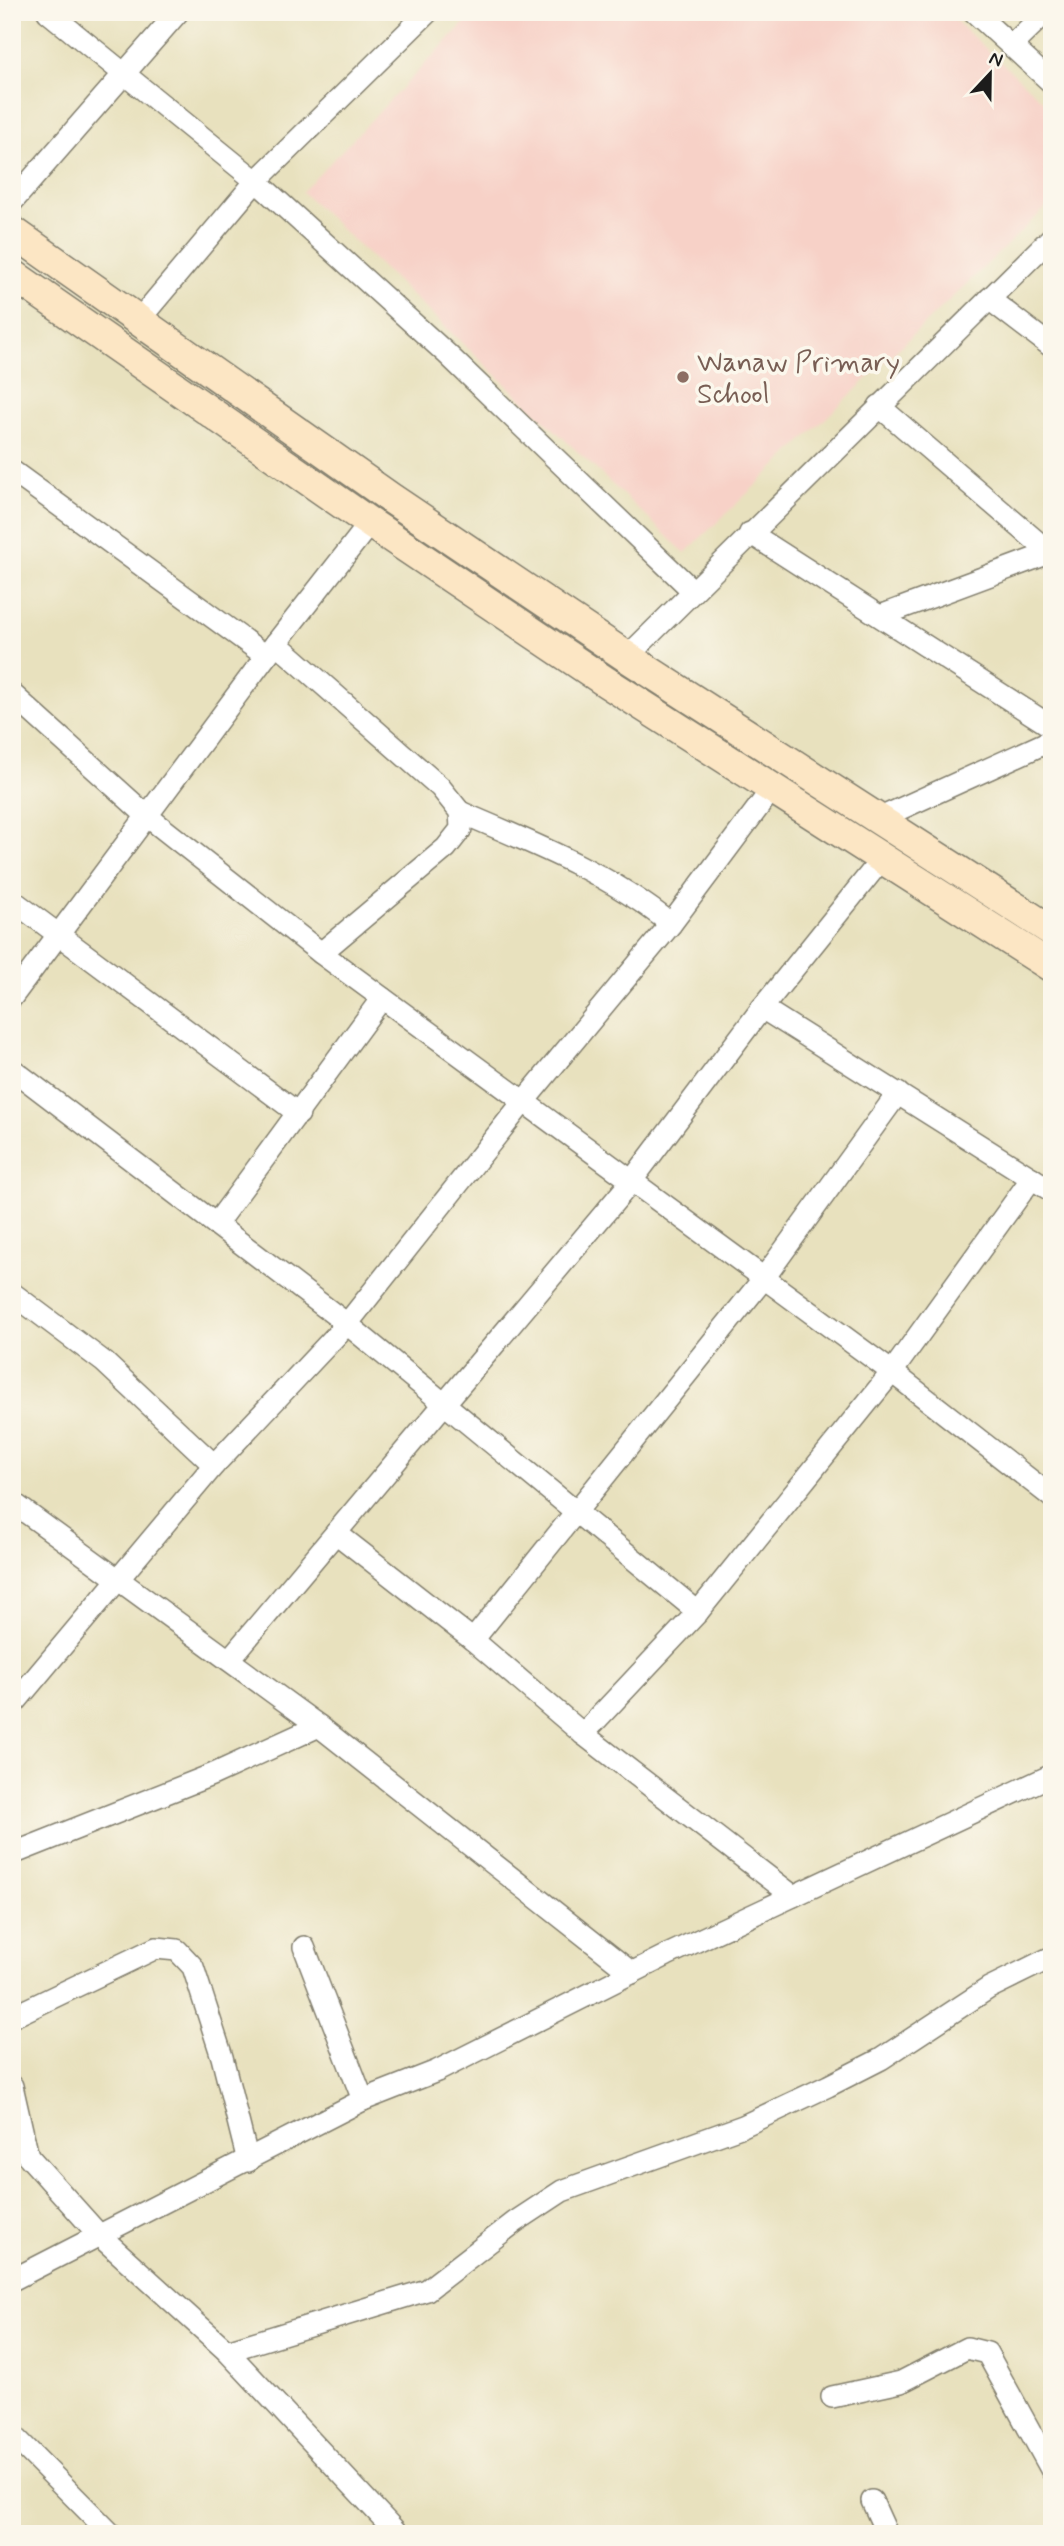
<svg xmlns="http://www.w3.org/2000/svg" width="1064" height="2546" viewBox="0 0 1064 2546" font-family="Mynerve,sans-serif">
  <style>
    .built { fill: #f7d1c7 }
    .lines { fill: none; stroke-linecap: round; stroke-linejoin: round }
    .street-casing { stroke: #827e6d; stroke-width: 24 }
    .secondary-casing { stroke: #827e6d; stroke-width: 33 }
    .street { stroke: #fff; stroke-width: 21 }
    .secondary { stroke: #fce6c4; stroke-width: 30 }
    .education-dot { fill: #8d6e63; stroke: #fbf7ec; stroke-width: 2.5 }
    .labels { text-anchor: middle; stroke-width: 7; stroke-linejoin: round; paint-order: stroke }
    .education-label { font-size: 28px; fill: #785e54; stroke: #fbf7ec; text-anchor: start }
  </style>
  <rect width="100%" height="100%" fill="#fbf7ec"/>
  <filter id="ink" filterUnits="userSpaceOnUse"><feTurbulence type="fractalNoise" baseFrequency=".0143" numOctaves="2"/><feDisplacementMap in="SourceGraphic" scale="14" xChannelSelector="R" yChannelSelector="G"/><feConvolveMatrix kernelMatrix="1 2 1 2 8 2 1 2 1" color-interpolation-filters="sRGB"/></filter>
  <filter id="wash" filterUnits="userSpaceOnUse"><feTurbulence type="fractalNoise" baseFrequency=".00686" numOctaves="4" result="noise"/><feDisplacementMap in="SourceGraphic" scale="28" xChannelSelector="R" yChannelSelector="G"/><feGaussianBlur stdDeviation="1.57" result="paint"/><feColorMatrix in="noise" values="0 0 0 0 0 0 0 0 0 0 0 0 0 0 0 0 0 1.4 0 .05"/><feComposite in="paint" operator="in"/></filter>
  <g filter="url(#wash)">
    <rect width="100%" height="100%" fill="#e8e1be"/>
    <path class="built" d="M475,12H946L1052,109V202L685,553L302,192Z"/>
  </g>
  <g filter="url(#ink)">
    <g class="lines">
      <g class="street-casing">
        <g id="street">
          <path d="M48,12L256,181L447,354L692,590"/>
          <path d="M974,12L1052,83"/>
          <path d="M1011,46L1046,12"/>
          <path d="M12,202L178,12"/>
          <path d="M989,299L1052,347"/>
          <path d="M138,321L256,181L428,12"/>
          <path d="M879,406L1049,552"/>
          <path d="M12,471L266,656"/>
          <path d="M750,533L1052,727"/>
          <path d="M880,616L1052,552"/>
          <path d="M276,643L440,787L460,812L461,829L446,848L321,953"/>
          <path d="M627,657L1052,237"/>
          <path d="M12,694L147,816L321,953L892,1372L1052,1497"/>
          <path d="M460,812C535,844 608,873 671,924"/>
          <path d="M878,819L1052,740"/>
          <path d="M12,900L299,1114"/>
          <path d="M12,997L266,656L370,523"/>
          <path d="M762,1008L1052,1191"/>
          <path d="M12,1069L347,1324L698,1612"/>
          <path d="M216,1224L382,998"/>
          <path d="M12,1293L104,1362L214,1465"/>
          <path d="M12,1502L319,1726L632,1973"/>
          <path d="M336,1533L473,1640L583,1734L793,1896"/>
          <path d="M473,1640L764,1278L898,1093"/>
          <path d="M229,1660L630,1183L762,1008L881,860"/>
          <path d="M12,1706L214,1465L347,1324L524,1101L671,924L772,789"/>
          <path d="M583,1734L698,1612L892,1372L1032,1178"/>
          <path d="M12,1854L214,1774L319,1726"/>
          <path d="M304,1947L363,2100"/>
          <path d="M12,2017L156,1948L177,1950L193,1967L222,2057L248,2161"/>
          <path d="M12,2086L27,2152"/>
          <path d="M12,2138L99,2235L227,2351L398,2534"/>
          <path d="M12,2280L363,2100L437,2071L667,1955L1052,1775"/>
          <path d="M227,2351L427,2290L515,2222L562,2191L743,2126L828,2086L881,2059L989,1988L1052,1957"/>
          <path d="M832,2397L901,2382L967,2348L987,2353L1052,2471"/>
          <path d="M12,2434L111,2534"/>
          <path d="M872,2501L887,2534"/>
        </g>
      </g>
      <g class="secondary-casing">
        <g id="secondary">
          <path d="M12,231L392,499L627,657L1052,931"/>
          <path d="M12,274L370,523L606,682L1052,967"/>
        </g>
      </g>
      <use href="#street" class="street"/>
      <use href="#secondary" class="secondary"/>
    </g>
  </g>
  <circle class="education-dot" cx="683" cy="377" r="7"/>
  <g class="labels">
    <g class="education-label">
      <text x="697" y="371">Wanaw Primary<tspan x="697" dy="32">School</tspan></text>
    </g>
  </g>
  <rect width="1064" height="2546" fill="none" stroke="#fbf7ec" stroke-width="42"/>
  <g transform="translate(990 74) rotate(22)" stroke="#fbf7ec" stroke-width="5" paint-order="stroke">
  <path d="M0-5L12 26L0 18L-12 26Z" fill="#1c1c1c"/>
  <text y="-10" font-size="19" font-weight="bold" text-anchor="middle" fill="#1c1c1c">N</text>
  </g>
</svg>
